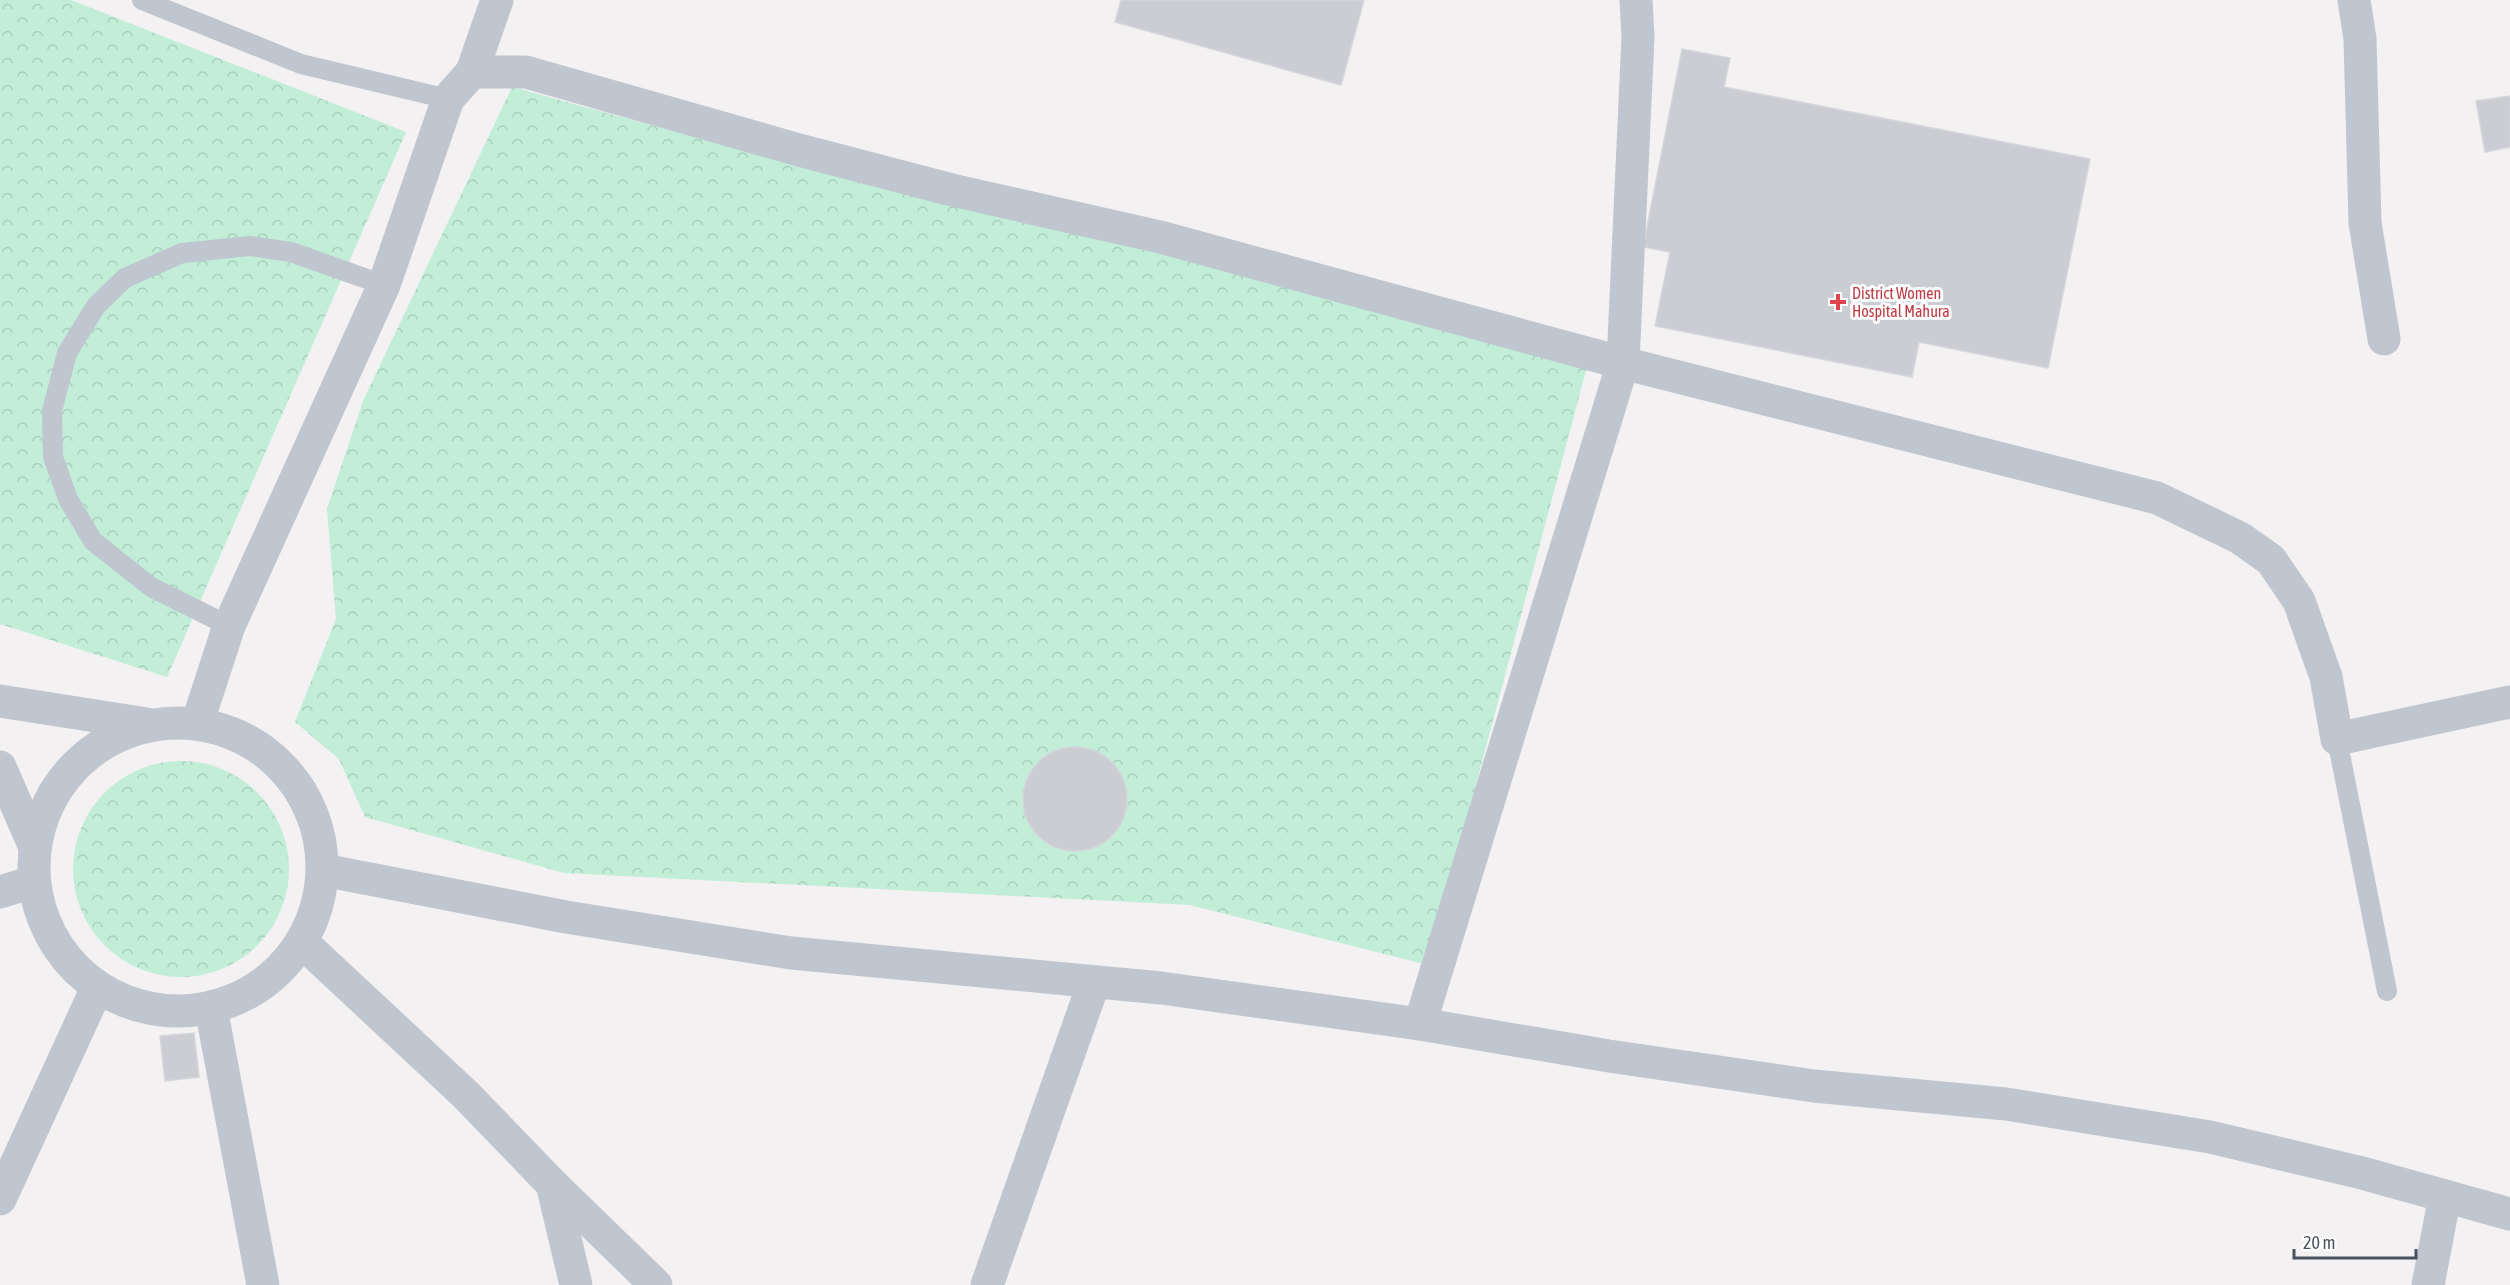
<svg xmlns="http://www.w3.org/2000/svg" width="2510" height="1285" viewBox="0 0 2510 1285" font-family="'Asap Condensed',sans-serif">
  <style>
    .forest { fill: url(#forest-crowns) }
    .building { fill: #cbcdd3; stroke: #d5d6dc; stroke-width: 1.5 }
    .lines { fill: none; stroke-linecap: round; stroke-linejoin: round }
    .service { stroke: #bfc6cf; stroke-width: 20 }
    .minor { stroke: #bfc6cf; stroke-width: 33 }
    .tertiary { stroke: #bfc6cf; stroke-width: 33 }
    .health-dot { fill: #e0444e; stroke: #fff; stroke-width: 2 }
    .labels { text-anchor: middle; stroke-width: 6; stroke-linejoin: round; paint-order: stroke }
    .health-label { font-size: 16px; fill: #be3a42; stroke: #fff; text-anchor: start }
  </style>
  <defs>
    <pattern id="forest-crowns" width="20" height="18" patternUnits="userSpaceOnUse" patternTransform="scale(1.5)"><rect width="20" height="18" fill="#c2eed8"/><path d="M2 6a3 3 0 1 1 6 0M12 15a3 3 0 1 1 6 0" fill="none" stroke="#a8cebc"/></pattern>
  </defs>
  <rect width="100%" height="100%" fill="#f3f1f1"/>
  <g class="forest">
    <path d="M0,0H71L406,132L167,677L0,624Z"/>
    <path d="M512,87L713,142L1159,251L1587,367L1428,965L1190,905L564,873L365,817L339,759L295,722L336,619L327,509L363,401Z"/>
    <circle cx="181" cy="869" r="108"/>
  </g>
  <g class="building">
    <path d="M1121,0H1364L1341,85L1115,22Z"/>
    <path d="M1682,49L1730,58L1724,87L2090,159L2048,368L1919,342L1912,377L1655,326L1670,252L1643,247Z"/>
    <path d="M2510,96V147L2485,152L2476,101Z"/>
    <circle cx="1075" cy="799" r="52"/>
    <path d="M194,1033L199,1077L165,1081L160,1036Z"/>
  </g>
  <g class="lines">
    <g class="service">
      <path d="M142,0L301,64L448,99"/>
      <path d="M229,626L151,587L93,541L68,499L53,457L52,411L67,353L96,306L125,278L182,253L250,246L291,252L384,285"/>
      <path d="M2337,739L2387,991"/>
    </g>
    <g class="minor">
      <path d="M2354,0L2360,39L2365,223L2384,339"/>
      <path d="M472,72L497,0"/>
      <path d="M197,724L229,626L384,285L448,99L472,72H526L799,150L952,190L1160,237L1623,363L2157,498L2240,538L2271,560L2299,601L2326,677L2337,739L2510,702"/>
      <path d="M323,870L566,917L791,953L1161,988L1420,1024L1623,363L1638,37L1636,0"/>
      <path d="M0,892L33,882"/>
      <path d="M1420,1024L1609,1056L1814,1086L2006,1104L2210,1137L2362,1173L2510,1214"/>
      <path d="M552,1184L576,1285"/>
      <path d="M987,1285L1094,982"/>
      <path d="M2428,1285L2445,1196"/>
    </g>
    <g class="tertiary">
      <path d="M0,701L147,724"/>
      <circle cx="178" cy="867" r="144"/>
      <path d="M0,767L34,845"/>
      <path d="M303,943L466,1095L552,1184L656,1285"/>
      <path d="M211,1008L263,1285"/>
      <path d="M0,1199L97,988"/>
    </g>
  </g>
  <path class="health-dot" d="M1835 293h6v6h6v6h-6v6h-6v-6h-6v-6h6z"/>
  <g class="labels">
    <g class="health-label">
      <text x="1852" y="299">District Women<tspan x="1852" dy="18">Hospital Mahura</tspan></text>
    </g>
  </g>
  <path d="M2294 1249v9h122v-9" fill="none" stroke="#49525e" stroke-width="3"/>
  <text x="2303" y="1249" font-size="18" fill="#49525e" stroke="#ffffff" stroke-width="4.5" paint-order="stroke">20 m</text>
</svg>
